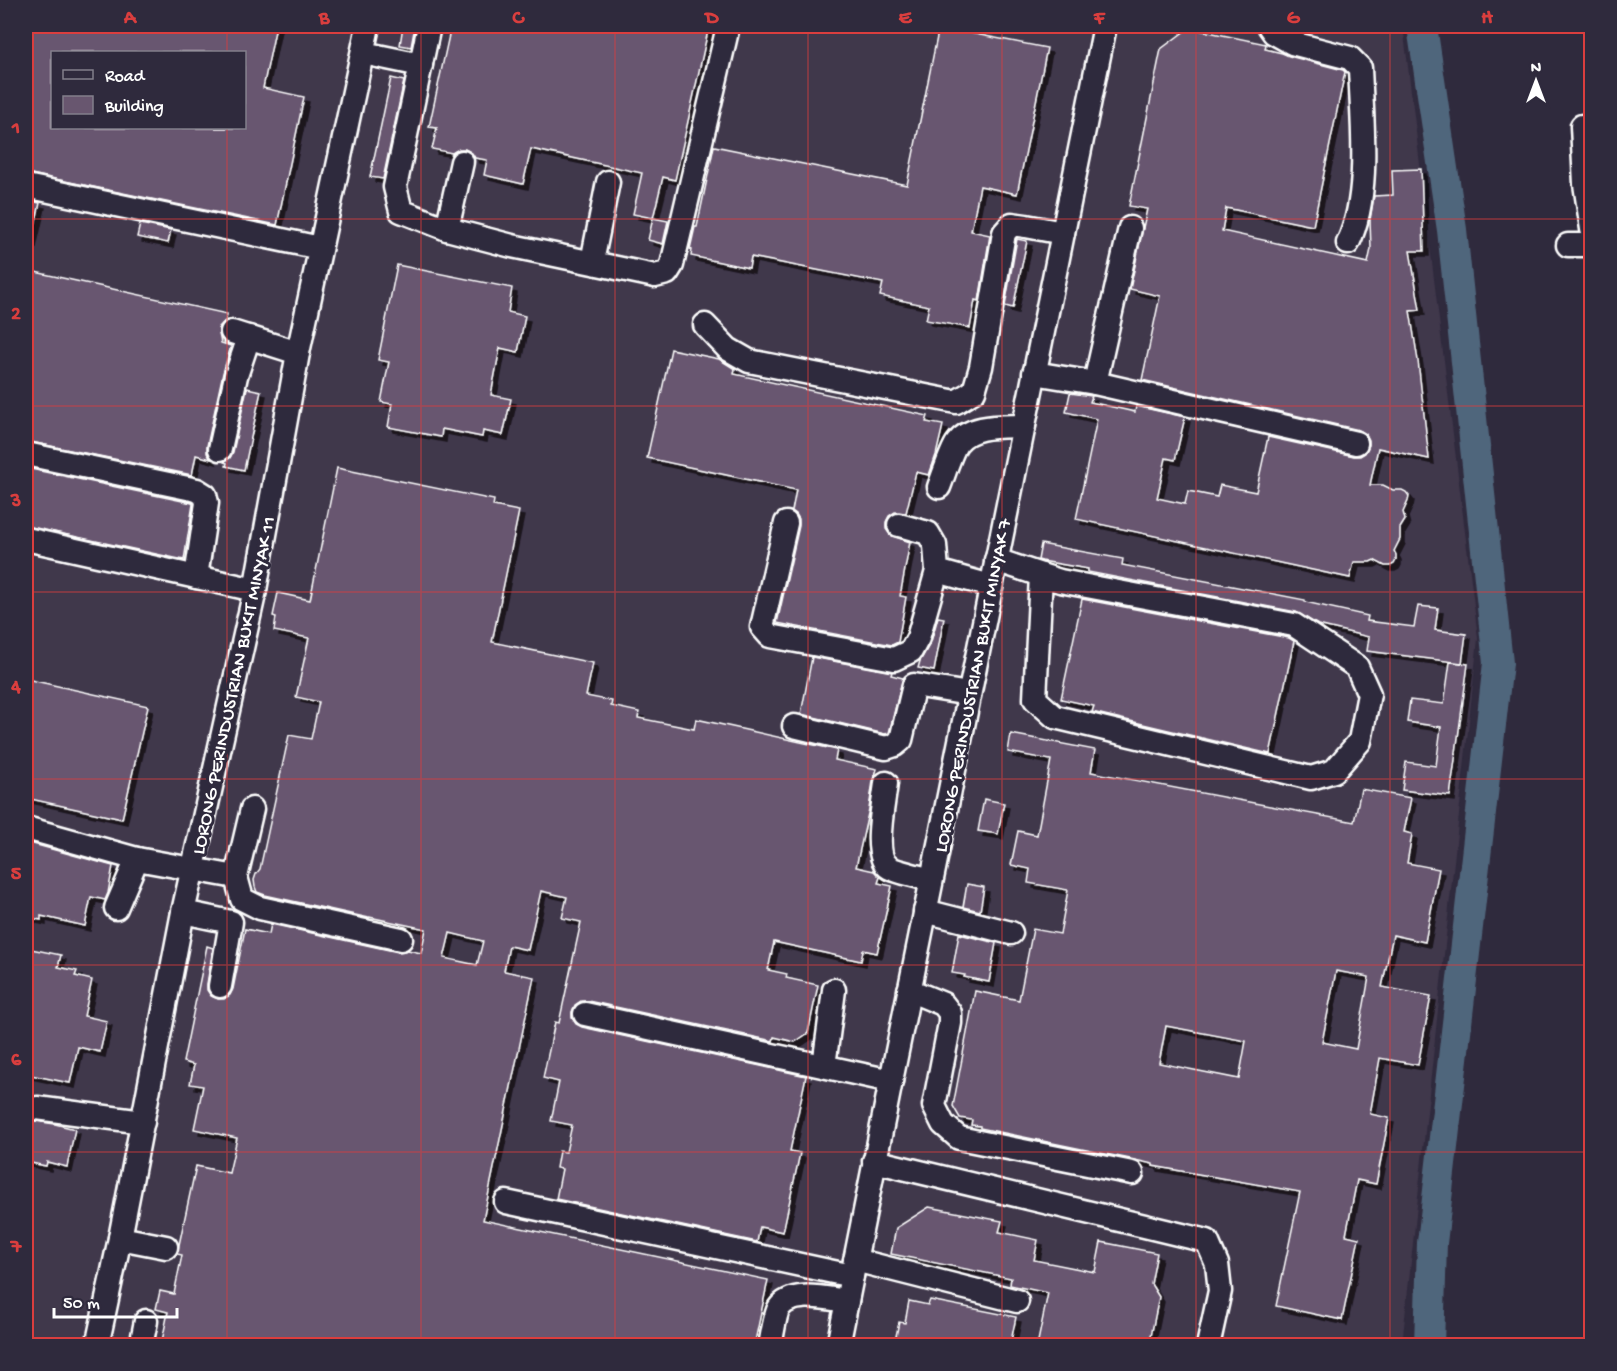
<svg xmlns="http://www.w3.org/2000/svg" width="1617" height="1371" viewBox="0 0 1617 1371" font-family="'Gochi Hand',sans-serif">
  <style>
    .built { fill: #40374c; fill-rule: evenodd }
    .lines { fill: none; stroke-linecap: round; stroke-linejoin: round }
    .river { stroke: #50667c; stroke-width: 30 }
    .building { fill: #68566f; stroke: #fff; stroke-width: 1.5; fill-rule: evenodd; filter: url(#shadow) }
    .minor-casing { stroke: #fff; stroke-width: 27 }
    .minor { stroke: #2f2a3d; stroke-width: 22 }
    .grid { fill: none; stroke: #da3e3e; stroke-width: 1.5; stroke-opacity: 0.55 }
    .labels { text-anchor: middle; stroke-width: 6; stroke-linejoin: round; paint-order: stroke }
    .street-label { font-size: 20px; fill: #fff; stroke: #2f2a3d }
    .neatline { fill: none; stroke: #da3e3e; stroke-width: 2 }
    .grid-label { font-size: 20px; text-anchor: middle; font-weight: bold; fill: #da3e3e }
  </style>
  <defs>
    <filter id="shadow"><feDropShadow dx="5" dy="5" stdDeviation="0" flood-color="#0009"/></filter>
  </defs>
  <rect width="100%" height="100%" fill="#2f2a3d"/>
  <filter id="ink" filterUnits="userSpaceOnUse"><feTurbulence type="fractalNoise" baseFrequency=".0167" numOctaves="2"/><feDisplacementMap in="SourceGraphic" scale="12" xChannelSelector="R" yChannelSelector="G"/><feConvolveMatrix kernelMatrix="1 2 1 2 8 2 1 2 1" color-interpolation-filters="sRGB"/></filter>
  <g filter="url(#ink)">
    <path class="built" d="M26,26H1403L1478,638L1402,1345H26ZM52,52H244V128H52Z"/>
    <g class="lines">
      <path class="river" d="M1422,26L1452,230L1498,663L1432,1243L1429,1346"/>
    </g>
    <g class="building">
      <path d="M26,26H276L263,88L304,97L277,225L26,173ZM52,52H244V128H52Z"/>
      <path d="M403,26H415L411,47L400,45Z"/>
      <path d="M451,26H709L675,180L663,177L653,218L633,214L642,173L531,149L523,184L484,175L487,160L475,158L472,153L465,149H459L452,153L432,149L437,128L429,127Z"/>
      <path d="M939,27L1047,48L1017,194L980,186L971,231L990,235L979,301L975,300L970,328L926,320L929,306L880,296L883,283L751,257L749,268L691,256L692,250L690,249L695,227H697L714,146L907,185Z"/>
      <path d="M1189,28L1266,44L1265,49L1282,53L1289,56L1343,70L1345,72L1313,226L1226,208L1222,231L1368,263L1371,249L1370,220L1374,196L1393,195L1392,170L1421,169L1424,251H1410L1420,310L1410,311L1418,361L1429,459L1378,448L1370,485H1383L1393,490H1402L1406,492L1409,496L1408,501L1403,512L1405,520L1400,528V539L1394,551L1396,555V560L1394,564L1390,566H1385L1374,560L1370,562H1354L1350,578L1076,519L1097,419L1066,412L1070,393L1092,396L1090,402L1135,412L1136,406L1185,417L1175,460L1166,458L1157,498L1185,504L1188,491L1217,497L1220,485L1256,492L1268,437L1354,456H1360L1365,453L1369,445V440L1366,434L1359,430L1142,380L1160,296L1130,289L1147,209L1129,206L1161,49Z"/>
      <path d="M391,78L404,81L383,179L370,177Z"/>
      <path d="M26,200L40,203L31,242L26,241Z"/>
      <path d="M653,218L668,221L663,244L648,240Z"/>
      <path d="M140,224L171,230L168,243L137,237Z"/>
      <path d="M1017,239L1027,241L1013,308L1005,306Z"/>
      <path d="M397,265L512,288L508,312L525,316L518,352L500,348L491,395L511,399L503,435L483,431L482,437L442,429L441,437L388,427L392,404L381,402L389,362L378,360Z"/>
      <path d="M26,270L227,314L226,320L219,327V334L221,343L231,346L223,373L207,446V453L211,459L196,455L192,475L26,441Z"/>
      <path d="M671,349L719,359L735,369L734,374L928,416L926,422L943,425L936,455L929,475L916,472L906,513L895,512L889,516L886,522V529L890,535L910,542L900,596L906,597L898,642L892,645L777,623L799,526V519L796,514L792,511L796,490L647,458Z"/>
      <path d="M247,388L261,391L244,470L226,466L227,463L224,462L230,458L233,452Z"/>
      <path d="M26,468L192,503L193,504L184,560L26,526Z"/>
      <path d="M337,468L494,500L493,506L519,511L492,642L593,663L586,696L612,701L611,706L639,712L638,718L694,729L696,719L837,750L835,760L877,769L873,781L869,809L856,867L874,871L880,877L878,883L892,886L877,953L863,950L861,961L774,942L768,970L787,974L786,978L818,985L808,1033L795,1042L774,1037L773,1041L588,1001H581L575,1005L572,1012V1018L576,1024L582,1027L806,1076L790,1151L800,1153L783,1232L760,1227L757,1242L556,1199L562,1169L556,1168L559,1151L566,1152L572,1125L551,1121L559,1082L543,1078L555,1022L559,1023L581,922L562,918L567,897L541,891L528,950L509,946L504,971L534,977L483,1220L768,1280L754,1346H161L168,1312L156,1309L160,1291L174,1294L182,1255L177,1254L196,1166L229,1173L237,1138L194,1129L203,1086L190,1084L194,1065L183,1062L207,946L213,948L207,984V990L211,996L218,999H224L230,995L233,989L245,929L269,934L271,924L398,952L408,950L421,953L426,929L369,917V918L265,895L257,892L255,887L254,880L256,874L260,869L289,735L311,739L319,702L296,697L309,638L274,631L276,617L273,616L278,593L310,600ZM450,933L483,941L477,965L444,958Z"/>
      <path d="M1041,544L1123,559L1122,565L1305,600V602L1368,616L1367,621L1414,627L1418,606L1438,608L1435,630L1466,634L1462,663L1367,651L1369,637L1318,625L1296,612L1088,572V569L1042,561L1038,560Z"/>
      <path d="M1082,599L1289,638L1294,641L1270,754L1092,712L1094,706L1061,699Z"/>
      <path d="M938,617L944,618L934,671L918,668L920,661L931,642Z"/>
      <path d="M812,657L892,672L891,675L903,678L889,733L885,734L801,714Z"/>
      <path d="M1450,662L1468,664L1450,796L1402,790L1406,762L1436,766L1441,727L1407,722L1410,700L1444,704Z"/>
      <path d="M26,679L148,706L122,819L26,798Z"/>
      <path d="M1011,734L1095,750L1091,772L1354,822L1361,789L1411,798L1404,832L1412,834L1407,863L1439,869L1425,942L1393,935L1382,987L1431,996L1418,1065L1380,1058L1370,1114L1389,1118L1376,1184L1357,1180L1346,1235L1359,1238L1342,1320L1276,1306L1300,1192L1153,1166V1164L1135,1160L980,1128V1126L971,1125L972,1120L960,1118L953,1106L975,991L1019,1000L1033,929L1060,934L1068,890L1028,883L1030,869L1011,865L1018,831L1037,835L1051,760L1008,752ZM1336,971L1369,977L1356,1049L1322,1042ZM1166,1026L1246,1041L1239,1079L1159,1063Z"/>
      <path d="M984,799L1004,803L998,834L978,831Z"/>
      <path d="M26,842L113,866L108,893L105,900L91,897L85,926L41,916V920L26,917Z"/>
      <path d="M967,884L984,887L980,911L963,907Z"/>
      <path d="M959,934L996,943L989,982L964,977L965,975L952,973Z"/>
      <path d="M26,948L61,955L58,967L77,971L75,976L92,980L84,1016L107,1021L100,1052L78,1047L70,1083L26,1074Z"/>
      <path d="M27,1116L35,1121L55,1124L75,1129L67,1167L47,1162L46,1166L26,1162Z"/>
      <path d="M929,1207L1002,1221L999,1232L1038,1240L1034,1260L1095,1272L1101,1242L1157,1253L1151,1284L1159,1297L1149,1346H1037L1048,1293L1010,1285L1011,1278L891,1254L896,1228Z"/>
      <path d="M930,1300L1016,1317L1010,1346H900L901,1342L895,1341L899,1322L905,1323L909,1301L928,1305Z"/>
    </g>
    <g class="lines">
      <g class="minor-casing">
        <g id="minor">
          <path d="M429,26L395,187L401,211L447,229L512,246L655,276L667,273L672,265L727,31"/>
          <path d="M1269,26L1274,33L1292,43L1350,58L1360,68C1362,121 1371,195 1348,243"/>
          <path d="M363,53L421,65"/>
          <path d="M1582,126L1585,184L1592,229"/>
          <path d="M26,186L320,248"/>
          <path d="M447,229L462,162"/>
          <path d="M1568,245H1592"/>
          <path d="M592,262L608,182"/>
          <path d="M705,325L728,349L749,361L956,402L974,391L981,367L1004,233L1012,224L1026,226L1063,233"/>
          <path d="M232,332L298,353"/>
          <path d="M1034,373L1095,383L1356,443"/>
          <path d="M1095,383L1130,228"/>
          <path d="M220,449L236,376L249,337"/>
          <path d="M26,454L197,490L205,495L207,503L196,577"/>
          <path d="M939,487C943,477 951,451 957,443C971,424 1002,427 1024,426"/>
          <path d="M786,523L762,627L770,636L894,659L911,651L918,638L937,571"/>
          <path d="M899,525L928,533L935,545L937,571L991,586"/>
          <path d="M26,539L255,590"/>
          <path d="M996,560L1041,575"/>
          <path d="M1041,575L1060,581L1294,625L1357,667L1369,694L1360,741L1334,771L1311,778L1055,717L1035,699Z"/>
          <path d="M794,726L886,748L895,745L901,740L914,685L969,694"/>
          <path d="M886,783C884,803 871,857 890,868C897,872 922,877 931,880"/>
          <path d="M252,809L236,877L242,899L260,908L401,939"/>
          <path d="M26,828L137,859L236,877"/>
          <path d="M116,908L137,859"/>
          <path d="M925,911L1011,933"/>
          <path d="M183,912L231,922L220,986"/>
          <path d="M909,990L943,1004L950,1013V1023L934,1106L943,1124L959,1138L1132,1173"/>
          <path d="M585,1014L891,1081"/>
          <path d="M824,1066L834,990"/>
          <path d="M37,1108L143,1122"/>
          <path d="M874,1161L1207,1241L1217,1264L1220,1291L1208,1346"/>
          <path d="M506,1202L852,1276"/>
          <path d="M120,1238L166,1247"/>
          <path d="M855,1260L1017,1301"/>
          <path d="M97,1346L120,1238L183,912L255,590L298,353L368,26"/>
          <path d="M141,1346L146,1321"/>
          <path d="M770,1346C772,1337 775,1314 779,1308C792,1289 828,1299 847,1301"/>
          <path d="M838,1346L891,1081L1105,26"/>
        </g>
      </g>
      <use href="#minor" class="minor"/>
    </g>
  </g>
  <path class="grid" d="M227,26V52M421,26V1346M615,26V1346M808,26V1346M1002,26V1346M1196,26V1346M1390,26V1346M227,128V1346M26,219H1592M26,406H1592M26,592H1592M26,779H1592M26,965H1592M26,1152H1592"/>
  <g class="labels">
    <g class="street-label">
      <text transform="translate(232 685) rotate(-78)" y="7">LORONG PERINDUSTRIAN BUKIT MINYAK 11</text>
      <text transform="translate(971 685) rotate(-79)" y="7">LORONG PERINDUSTRIAN BUKIT MINYAK 7</text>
    </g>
  </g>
  <rect width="1617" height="1371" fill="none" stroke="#2f2a3d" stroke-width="66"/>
  <rect x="51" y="51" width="195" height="78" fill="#2f2a3d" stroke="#827f8b" stroke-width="1.5"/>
  <rect x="63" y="70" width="30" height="9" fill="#2f2a3d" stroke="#827f8b" stroke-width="1.5"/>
  <text x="105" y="81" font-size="18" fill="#ffffff">Road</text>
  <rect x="63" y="96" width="30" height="18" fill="#68566f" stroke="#827f8b" stroke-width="1.5"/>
  <text x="105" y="111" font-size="18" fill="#ffffff">Building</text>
  <g transform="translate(1536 81)" stroke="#2f2a3d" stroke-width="4.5" paint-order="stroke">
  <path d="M0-4.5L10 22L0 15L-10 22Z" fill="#ffffff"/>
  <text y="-9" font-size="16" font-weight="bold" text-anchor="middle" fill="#ffffff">N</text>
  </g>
  <path d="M54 1308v9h123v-9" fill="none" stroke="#ffffff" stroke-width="3"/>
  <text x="63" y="1308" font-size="18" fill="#ffffff" stroke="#2f2a3d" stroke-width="4.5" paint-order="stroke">50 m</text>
  <rect x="33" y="33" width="1551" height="1305" class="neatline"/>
  <g class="grid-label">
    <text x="130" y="23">A</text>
    <text x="324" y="23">B</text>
    <text x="518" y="23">C</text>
    <text x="712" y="23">D</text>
    <text x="905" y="23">E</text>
    <text x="1099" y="23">F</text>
    <text x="1293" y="23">G</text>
    <text x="1487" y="23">H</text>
    <text x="16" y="133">1</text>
    <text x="16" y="319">2</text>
    <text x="16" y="506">3</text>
    <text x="16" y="692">4</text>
    <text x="16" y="879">5</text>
    <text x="16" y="1065">6</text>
    <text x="16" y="1252">7</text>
  </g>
</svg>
